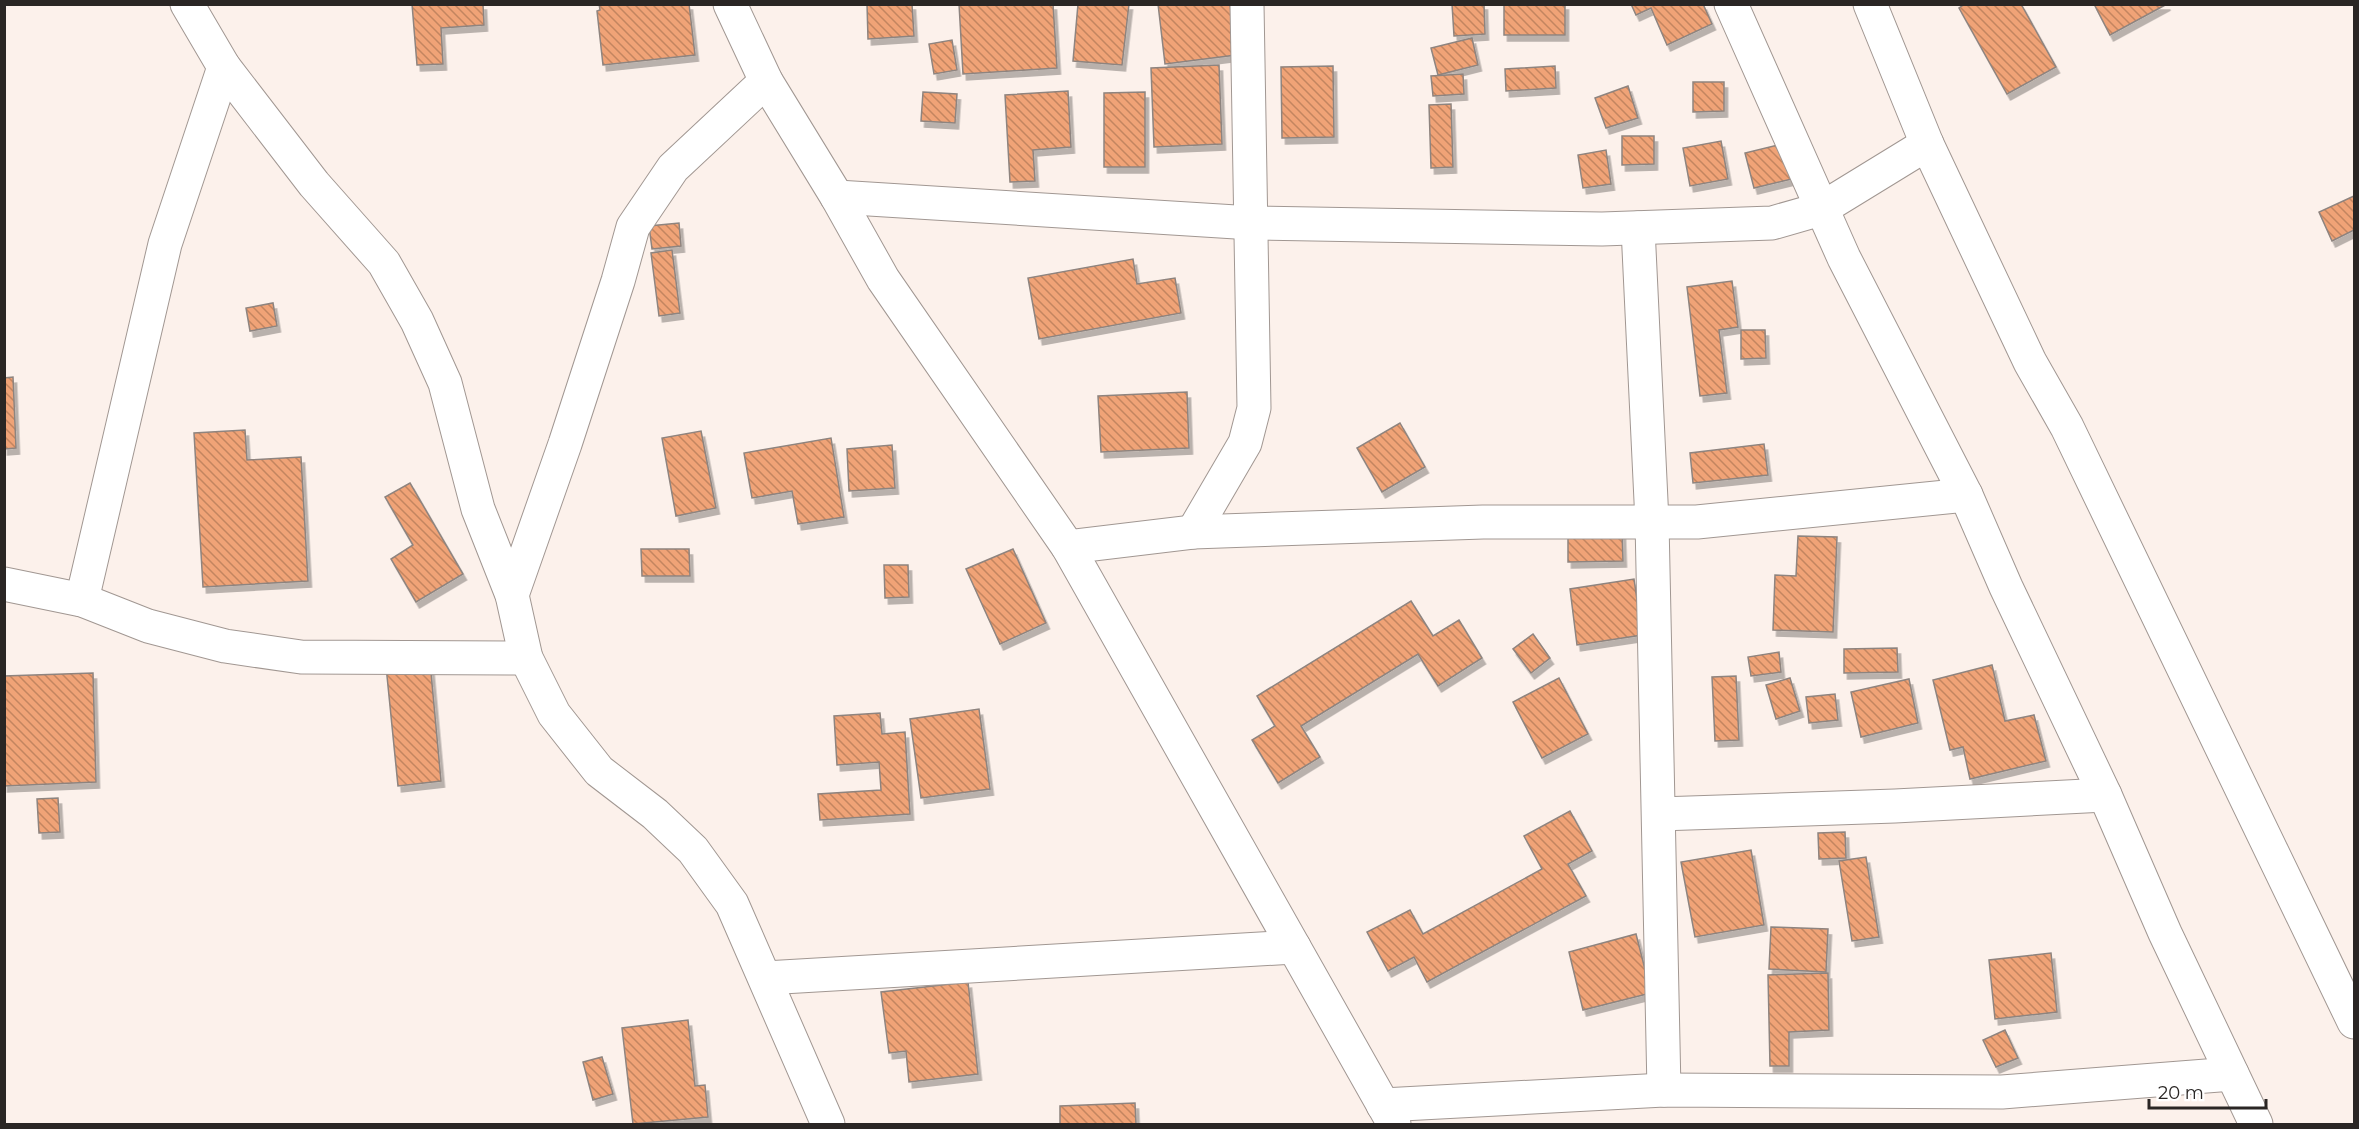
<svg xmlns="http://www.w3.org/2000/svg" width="2359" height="1129" viewBox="0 0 2359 1129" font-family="Montserrat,sans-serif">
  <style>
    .building { fill: url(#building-back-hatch); stroke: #8e847f; stroke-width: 1.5; filter: url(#shadow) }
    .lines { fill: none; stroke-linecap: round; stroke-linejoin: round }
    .street-casing { stroke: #a19792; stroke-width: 35 }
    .street { stroke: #fff; stroke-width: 33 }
  </style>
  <defs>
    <pattern id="building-back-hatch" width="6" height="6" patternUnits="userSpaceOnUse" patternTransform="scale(1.5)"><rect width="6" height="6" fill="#f0a377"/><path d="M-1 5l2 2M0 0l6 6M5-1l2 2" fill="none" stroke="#c38561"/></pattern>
    <filter id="shadow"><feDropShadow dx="3.5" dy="6" stdDeviation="0" flood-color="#0004"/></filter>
  </defs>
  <rect width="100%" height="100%" fill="#fcf1eb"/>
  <g class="building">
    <path d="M412,4H483L484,25L441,28L443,64L417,65Z"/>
    <path d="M599,4H689L695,55L603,65L597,11L600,10Z"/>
    <path d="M867,4H912L914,36L868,39Z"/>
    <path d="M959,4H1053L1057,68L963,74Z"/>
    <path d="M1078,4H1129L1122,65L1073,61Z"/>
    <path d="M1158,4H1230L1236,55L1165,64Z"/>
    <path d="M1452,4H1484L1485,34L1454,36Z"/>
    <rect x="1504" y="4" width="61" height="31"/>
    <path d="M1631,4H1703L1712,24L1667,45L1651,8L1636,15Z"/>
    <path d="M1965,4H2021L2056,67L2007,94L1959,8Z"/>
    <path d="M2094,4H2167L2110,35Z"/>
    <path d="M1472,38L1478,65L1438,75L1431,48Z"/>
    <path d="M952,40L957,70L934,74L929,44Z"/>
    <path d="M1219,65L1222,144L1154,147L1151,68Z"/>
    <path d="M1333,66L1334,137L1282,138L1281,67Z"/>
    <path d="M1555,66L1556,88L1506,91L1505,69Z"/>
    <path d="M1463,74L1464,94L1433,96L1431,76Z"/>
    <path d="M1693,82H1724V111L1693,112Z"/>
    <path d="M1628,86L1638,118L1606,128L1595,98Z"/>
    <path d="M1068,91L1071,147L1033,150L1035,181L1010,182L1005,95Z"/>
    <path d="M923,92L957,94L955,123L921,121Z"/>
    <path d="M1145,92V167H1104V93Z"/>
    <path d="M1451,104L1453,167L1431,168L1429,105Z"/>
    <path d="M1622,136H1654V164L1622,165Z"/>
    <path d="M1721,141L1728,179L1690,186L1683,148Z"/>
    <path d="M1794,141L1804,176L1754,188L1745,153Z"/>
    <path d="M1606,150L1611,184L1583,188L1578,155Z"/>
    <path d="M2354,196V230L2332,241L2319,212Z"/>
    <path d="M679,223L681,246L652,249L649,226Z"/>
    <path d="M672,250L680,313L659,316L651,253Z"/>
    <path d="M1133,259L1137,284L1175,278L1181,313L1039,339L1028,278Z"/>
    <path d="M1732,281L1738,327L1719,330L1727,393L1700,396L1687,287Z"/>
    <path d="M273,303L277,326L250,331L246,308Z"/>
    <path d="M1741,330H1765L1766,358L1741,359Z"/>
    <path d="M13,377L16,448L4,449V378Z"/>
    <path d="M1187,392L1189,448L1101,452L1098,396Z"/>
    <path d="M1400,423L1425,467L1382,492L1357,448Z"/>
    <path d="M245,430L247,460L301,457L308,581L203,587L194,433Z"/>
    <path d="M701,431L716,508L676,516L662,438Z"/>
    <path d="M831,438L844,517L798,524L792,491L752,498L744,453Z"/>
    <path d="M1764,444L1768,475L1693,483L1690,453Z"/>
    <path d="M892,445L895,488L849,491L847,449Z"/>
    <path d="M410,483L463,574L416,602L391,559L413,545L385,497Z"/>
    <path d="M1622,532L1623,561L1568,562V534Z"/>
    <path d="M1798,536L1837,537L1833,632L1773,630L1775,575L1796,576Z"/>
    <path d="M641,549H689L690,576H642Z"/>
    <path d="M1013,549L1046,623L1000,644L966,569Z"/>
    <path d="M884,565H908L909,597L885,598Z"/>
    <path d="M1634,579L1642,635L1577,645L1570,589Z"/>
    <path d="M1411,601L1433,636L1459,620L1482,658L1438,686L1418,654L1301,726L1320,757L1278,783L1252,740L1275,726L1257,696Z"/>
    <path d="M1533,634L1550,658L1531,673L1513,649Z"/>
    <path d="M1897,648L1898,672L1844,673V649Z"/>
    <path d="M1779,652L1781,672L1751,676L1748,657Z"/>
    <path d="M430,662L441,781L398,786L386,666Z"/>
    <path d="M1992,665L2005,721L2034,715L2046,761L1970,779L1963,747L1950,750L1933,680Z"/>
    <path d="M93,673L96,782L4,786V676Z"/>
    <path d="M1736,676L1739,740L1715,741L1712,677Z"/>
    <path d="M1559,678L1588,734L1542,758L1513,702Z"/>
    <path d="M1790,678L1800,711L1776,719L1766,685Z"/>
    <path d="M1909,679L1918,723L1861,737L1851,692Z"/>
    <path d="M1835,694L1838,720L1809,723L1806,697Z"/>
    <path d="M979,709L990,789L921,798L910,719Z"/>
    <path d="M880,713L882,734L905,732L910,814L820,820L818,794L881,790L879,762L837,765L834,716Z"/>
    <path d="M58,798L60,832L39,833L37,799Z"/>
    <path d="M1570,811L1592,851L1568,864L1586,896L1427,982L1414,957L1388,971L1367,932L1410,910L1423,934L1542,869L1524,836Z"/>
    <path d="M1845,832L1846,858L1819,859L1818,833Z"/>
    <path d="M1751,850L1764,925L1695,937L1681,862Z"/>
    <path d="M1866,857L1879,937L1852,941L1839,861Z"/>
    <path d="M1771,927L1828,929L1826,972L1769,969Z"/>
    <path d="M1636,934L1651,993L1583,1010L1569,952Z"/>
    <path d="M2051,953L2057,1012L1995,1019L1989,960Z"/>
    <path d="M1828,973L1829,1030L1789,1032V1066H1770L1768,975Z"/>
    <path d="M968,982L978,1074L909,1082L906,1051L889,1053L881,992Z"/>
    <path d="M688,1020L695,1086L705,1085L708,1117L633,1124L622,1028Z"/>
    <path d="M2005,1030L2018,1058L1996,1067L1983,1040Z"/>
    <path d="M602,1057L613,1094L593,1100L583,1062Z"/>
    <path d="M1135,1103L1136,1124H1060V1106Z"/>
  </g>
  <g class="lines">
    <g class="street-casing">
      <g id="street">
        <path d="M187,4L224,67L314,184L384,263L417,321L445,383L478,509L512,595L526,658L554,714L599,771L655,814L693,850L732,904L828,1124"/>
        <path d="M730,4L766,81L837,197L883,279L1068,547L1394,1124"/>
        <path d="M1731,4L1844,258L1966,495L2006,587L2105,795L2165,933L2256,1124"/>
        <path d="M1870,4L1927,144L2030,362L2067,427L2354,1022"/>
        <path d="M837,197L1252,223L1602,229L1772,223L1821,209L1927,144"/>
        <path d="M1638,228L1652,522L1664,1090"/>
        <path d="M1193,532L1245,443L1254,408L1247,4"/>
        <path d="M1068,547L1193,532L1483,522H1697L1966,495"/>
        <path d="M4,584L82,600L148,626L225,646L301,657L526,658"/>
        <path d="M512,595L565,444L618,281L633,227L673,168L766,81"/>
        <path d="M82,600L165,244L224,67"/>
        <path d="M1659,814L1895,806L2105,795"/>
        <path d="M765,978L1294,947"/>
        <path d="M1383,1105L1664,1090L2002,1092L2232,1074"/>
      </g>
    </g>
    <use href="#street" class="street"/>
  </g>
  <rect width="2359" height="1129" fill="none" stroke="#2a2624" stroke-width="12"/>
  <path d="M2149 1099v9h117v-9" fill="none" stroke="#2a2624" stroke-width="3"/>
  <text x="2158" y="1099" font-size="18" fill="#2a2624" stroke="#ffffff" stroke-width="4.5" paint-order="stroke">20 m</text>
</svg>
